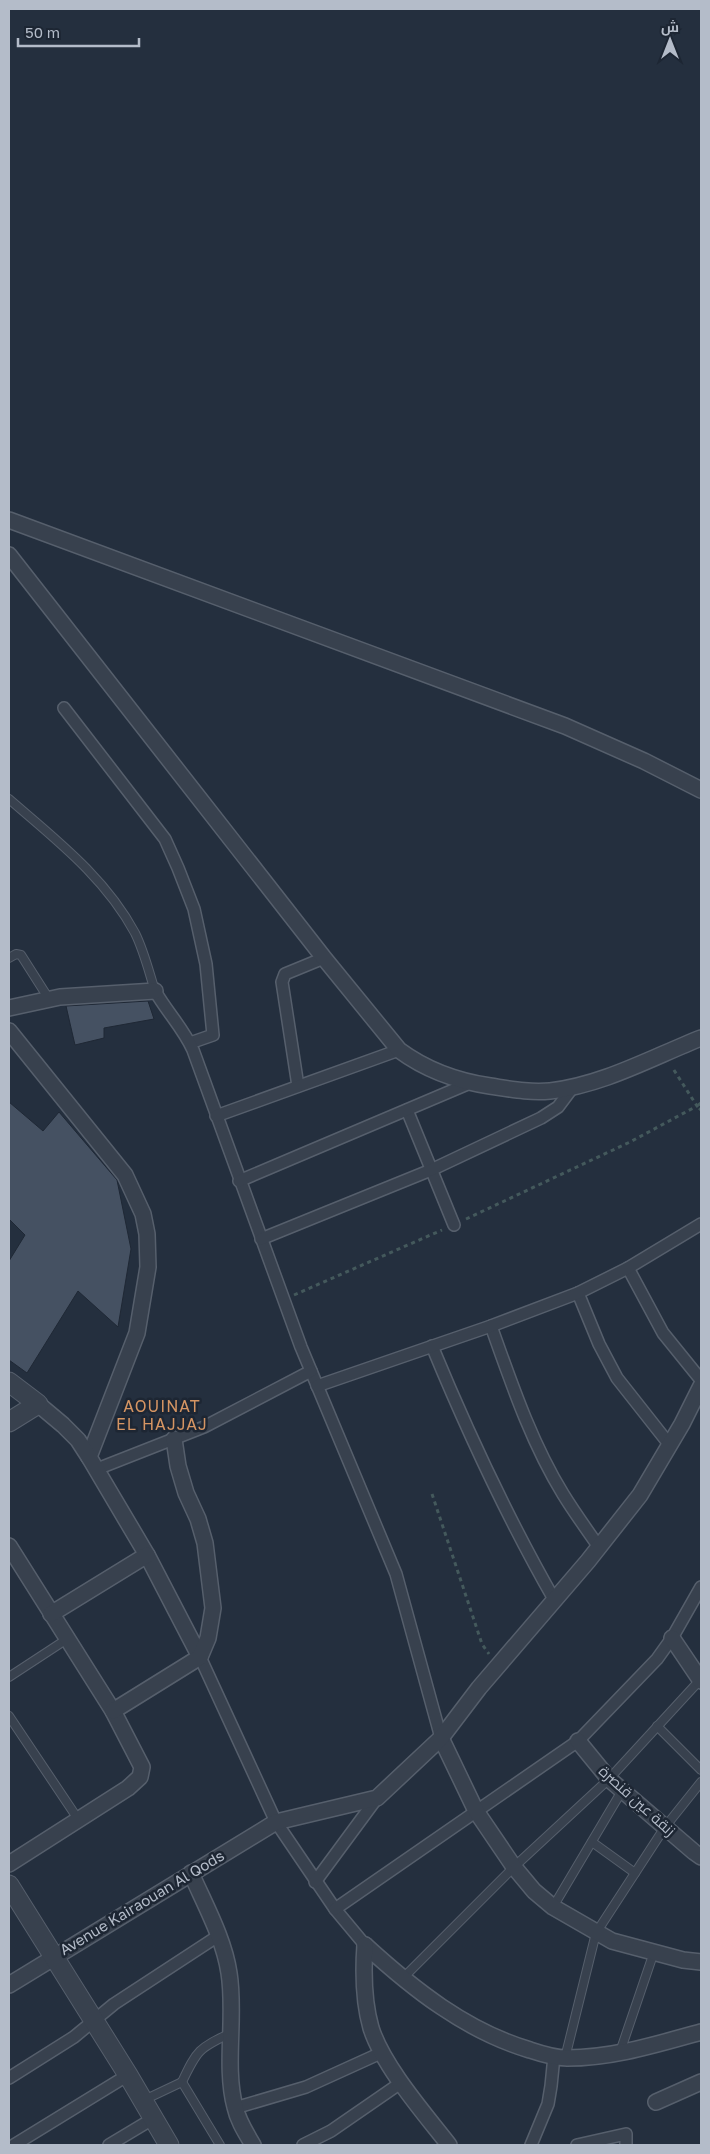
<svg xmlns="http://www.w3.org/2000/svg" width="710" height="2154" viewBox="0 0 710 2154" font-family="'Golos Text',Cairo,sans-serif">
  <style>
    .building { fill: #455162; stroke: #1f2835 }
    .lines { fill: none; stroke-linecap: round; stroke-linejoin: round }
    .service-casing { stroke: #565f6c; stroke-width: 10 }
    .pedestrian-casing { stroke: #565f6c; stroke-width: 14 }
    .minor-casing { stroke: #565f6c; stroke-width: 18 }
    .tertiary-casing { stroke: #565f6c; stroke-width: 21 }
    .path { stroke: #44595c; stroke-width: 3; stroke-dasharray: 4 4; stroke-linecap: butt }
    .service { stroke: #38414e; stroke-width: 8 }
    .pedestrian { stroke: #38414e; stroke-width: 11 }
    .minor { stroke: #38414e; stroke-width: 15 }
    .tertiary { stroke: #38414e; stroke-width: 19 }
    .labels { text-anchor: middle; stroke-width: 5; stroke-linejoin: round; paint-order: stroke }
    .street-label { font-size: 15px; fill: #b4bcc9; stroke: #1d2633 }
    .neighbourhood-label { font-size: 16px; letter-spacing: 1px; fill: #d59563; stroke: #1d2633 }
  </style>
  <rect width="100%" height="100%" fill="#242f3e"/>
  <g class="building">
    <path d="M148,1001L154,1019L104,1028V1038L75,1045L66,1006Z"/>
    <path d="M9,1102L43,1131L59,1112L117,1180L131,1249L118,1327L78,1291L27,1373L9,1360V1261L25,1235L9,1219Z"/>
  </g>
  <g class="lines">
    <g class="service-casing">
      <g id="service">
        <path d="M9,799C55,839 105,877 135,933C144,951 149,972 155,991"/>
        <path d="M9,958L16,954L21,955L49,999"/>
        <path d="M9,1677L67,1639"/>
        <path d="M9,1716L78,1819"/>
        <path d="M657,1726L701,1770"/>
        <path d="M592,1842L635,1873"/>
        <path d="M553,1907L623,1789"/>
        <path d="M402,1979L514,1867L609,1779L700,1680"/>
        <path d="M620,2052L654,1952"/>
        <path d="M565,2058L596,1933L665,1827L701,1782"/>
        <path d="M182,2082C197,2050 199,2048 231,2033"/>
        <path d="M144,2100L182,2082L220,2145"/>
      </g>
    </g>
    <g class="pedestrian-casing">
      <g id="pedestrian">
        <path d="M64,708L165,839L178,868L194,909L206,964L213,1035L190,1043"/>
        <path d="M155,991C167,1012 183,1028 193,1050L301,1347L396,1574L441,1738"/>
        <path d="M298,1086L282,982L285,974L324,958"/>
        <path d="M407,1110L454,1225"/>
        <path d="M216,1116L399,1050"/>
        <path d="M239,1181L470,1083"/>
        <path d="M261,1239L431,1170L541,1118L558,1107L573,1087"/>
        <path d="M628,1268L663,1333L701,1380"/>
        <path d="M578,1293L599,1344L617,1378L669,1444"/>
        <path d="M491,1326C511,1382 531,1442 563,1494C574,1512 587,1530 599,1547"/>
        <path d="M432,1346C468,1433 508,1519 555,1601"/>
        <path d="M317,1386L491,1326L578,1293L628,1268L701,1224"/>
        <path d="M97,1469L204,1427L311,1371"/>
        <path d="M200,1657L276,1822L335,1909L365,1945"/>
        <path d="M315,1882L377,1798"/>
        <path d="M335,1909L578,1741L657,1659L672,1638L701,1587"/>
        <path d="M9,2078L74,2037L114,2004L218,1936"/>
        <path d="M235,2108L306,2087L383,2052"/>
        <path d="M14,2145L128,2075"/>
        <path d="M109,2145L154,2118"/>
        <path d="M303,2145L331,2131L402,2082"/>
        <path d="M531,2145L548,2104L551,2086L554,2056"/>
        <path d="M577,2145L626,2134V2145"/>
      </g>
    </g>
    <g class="minor-casing">
      <g id="minor">
        <path d="M9,520L565,726L644,761L701,790"/>
        <path d="M9,555L324,958L399,1050C426,1070 456,1081 490,1086C510,1089 530,1093 550,1091C603,1085 653,1057 701,1038"/>
        <path d="M9,1008L60,997L155,991"/>
        <path d="M9,1031L125,1175L143,1214L147,1234L148,1267L137,1333L89,1457"/>
        <path d="M38,1404L63,1425L78,1440L89,1457L147,1555L200,1657"/>
        <path d="M9,1546L113,1711L142,1767L140,1777L128,1788L9,1864"/>
        <path d="M51,1614L147,1555"/>
        <path d="M672,1638L701,1681"/>
        <path d="M113,1711L200,1657L208,1638L213,1608L205,1543L198,1519L186,1493L178,1466L174,1439"/>
        <path d="M441,1738L476,1811L514,1867L534,1891L553,1907L612,1941L683,1960L701,1962"/>
        <path d="M578,1741L609,1779L694,1852L701,1857"/>
        <path d="M191,1873C205,1905 224,1939 229,1973C236,2016 224,2066 235,2107C238,2121 246,2133 253,2145"/>
        <path d="M365,1945C413,1989 466,2031 530,2050C542,2054 555,2058 567,2058C614,2058 657,2044 701,2032"/>
        <path d="M365,1945C363,1973 363,2000 371,2028C383,2066 424,2113 449,2145"/>
        <path d="M9,1985L276,1822L377,1798L441,1738L479,1688L588,1561L640,1495L682,1424L701,1386"/>
        <path d="M656,2102L701,2082"/>
      </g>
    </g>
    <g class="tertiary-casing">
      <g id="tertiary">
        <path d="M9,1382L38,1404L9,1422"/>
        <path d="M9,1885L128,2075L169,2145"/>
      </g>
    </g>
    <g class="path">
      <path d="M701,1103L697,1106L701,1110"/>
      <path d="M466,1219L630,1142L697,1106L672,1067"/>
      <path d="M294,1295L442,1230"/>
      <path d="M432,1494L482,1644L489,1654"/>
    </g>
    <use href="#service" class="service"/>
    <use href="#pedestrian" class="pedestrian"/>
    <use href="#minor" class="minor"/>
    <use href="#tertiary" class="tertiary"/>
  </g>
  <g class="labels">
    <g class="street-label">
      <text transform="translate(637 1801) rotate(42)" y="5">زنقة عين قنصرة</text>
      <text transform="translate(142 1903) rotate(-31)" y="5">Avenue Kairaouan Al Qods</text>
    </g>
    <g class="neighbourhood-label">
      <text x="162" y="1412">AOUINAT<tspan x="162" dy="18">EL HAJJAJ</tspan></text>
    </g>
  </g>
  <rect width="710" height="2154" fill="none" stroke="#b4bcc9" stroke-width="20"/>
  <g transform="translate(670 40)" stroke="#1d2633" stroke-width="4" paint-order="stroke">
  <path d="M0-4L9 19L0 12L-9 19Z" fill="#b4bcc9"/>
  <text y="-8" font-size="14" font-weight="bold" text-anchor="middle" fill="#b4bcc9">ش</text>
  </g>
  <path d="M18 38v8h121v-8" fill="none" stroke="#b4bcc9" stroke-width="2.5"/>
  <text x="25" y="38" font-size="15" fill="#b4bcc9" stroke="#1d2633" stroke-width="4" paint-order="stroke">50 m</text>
</svg>
